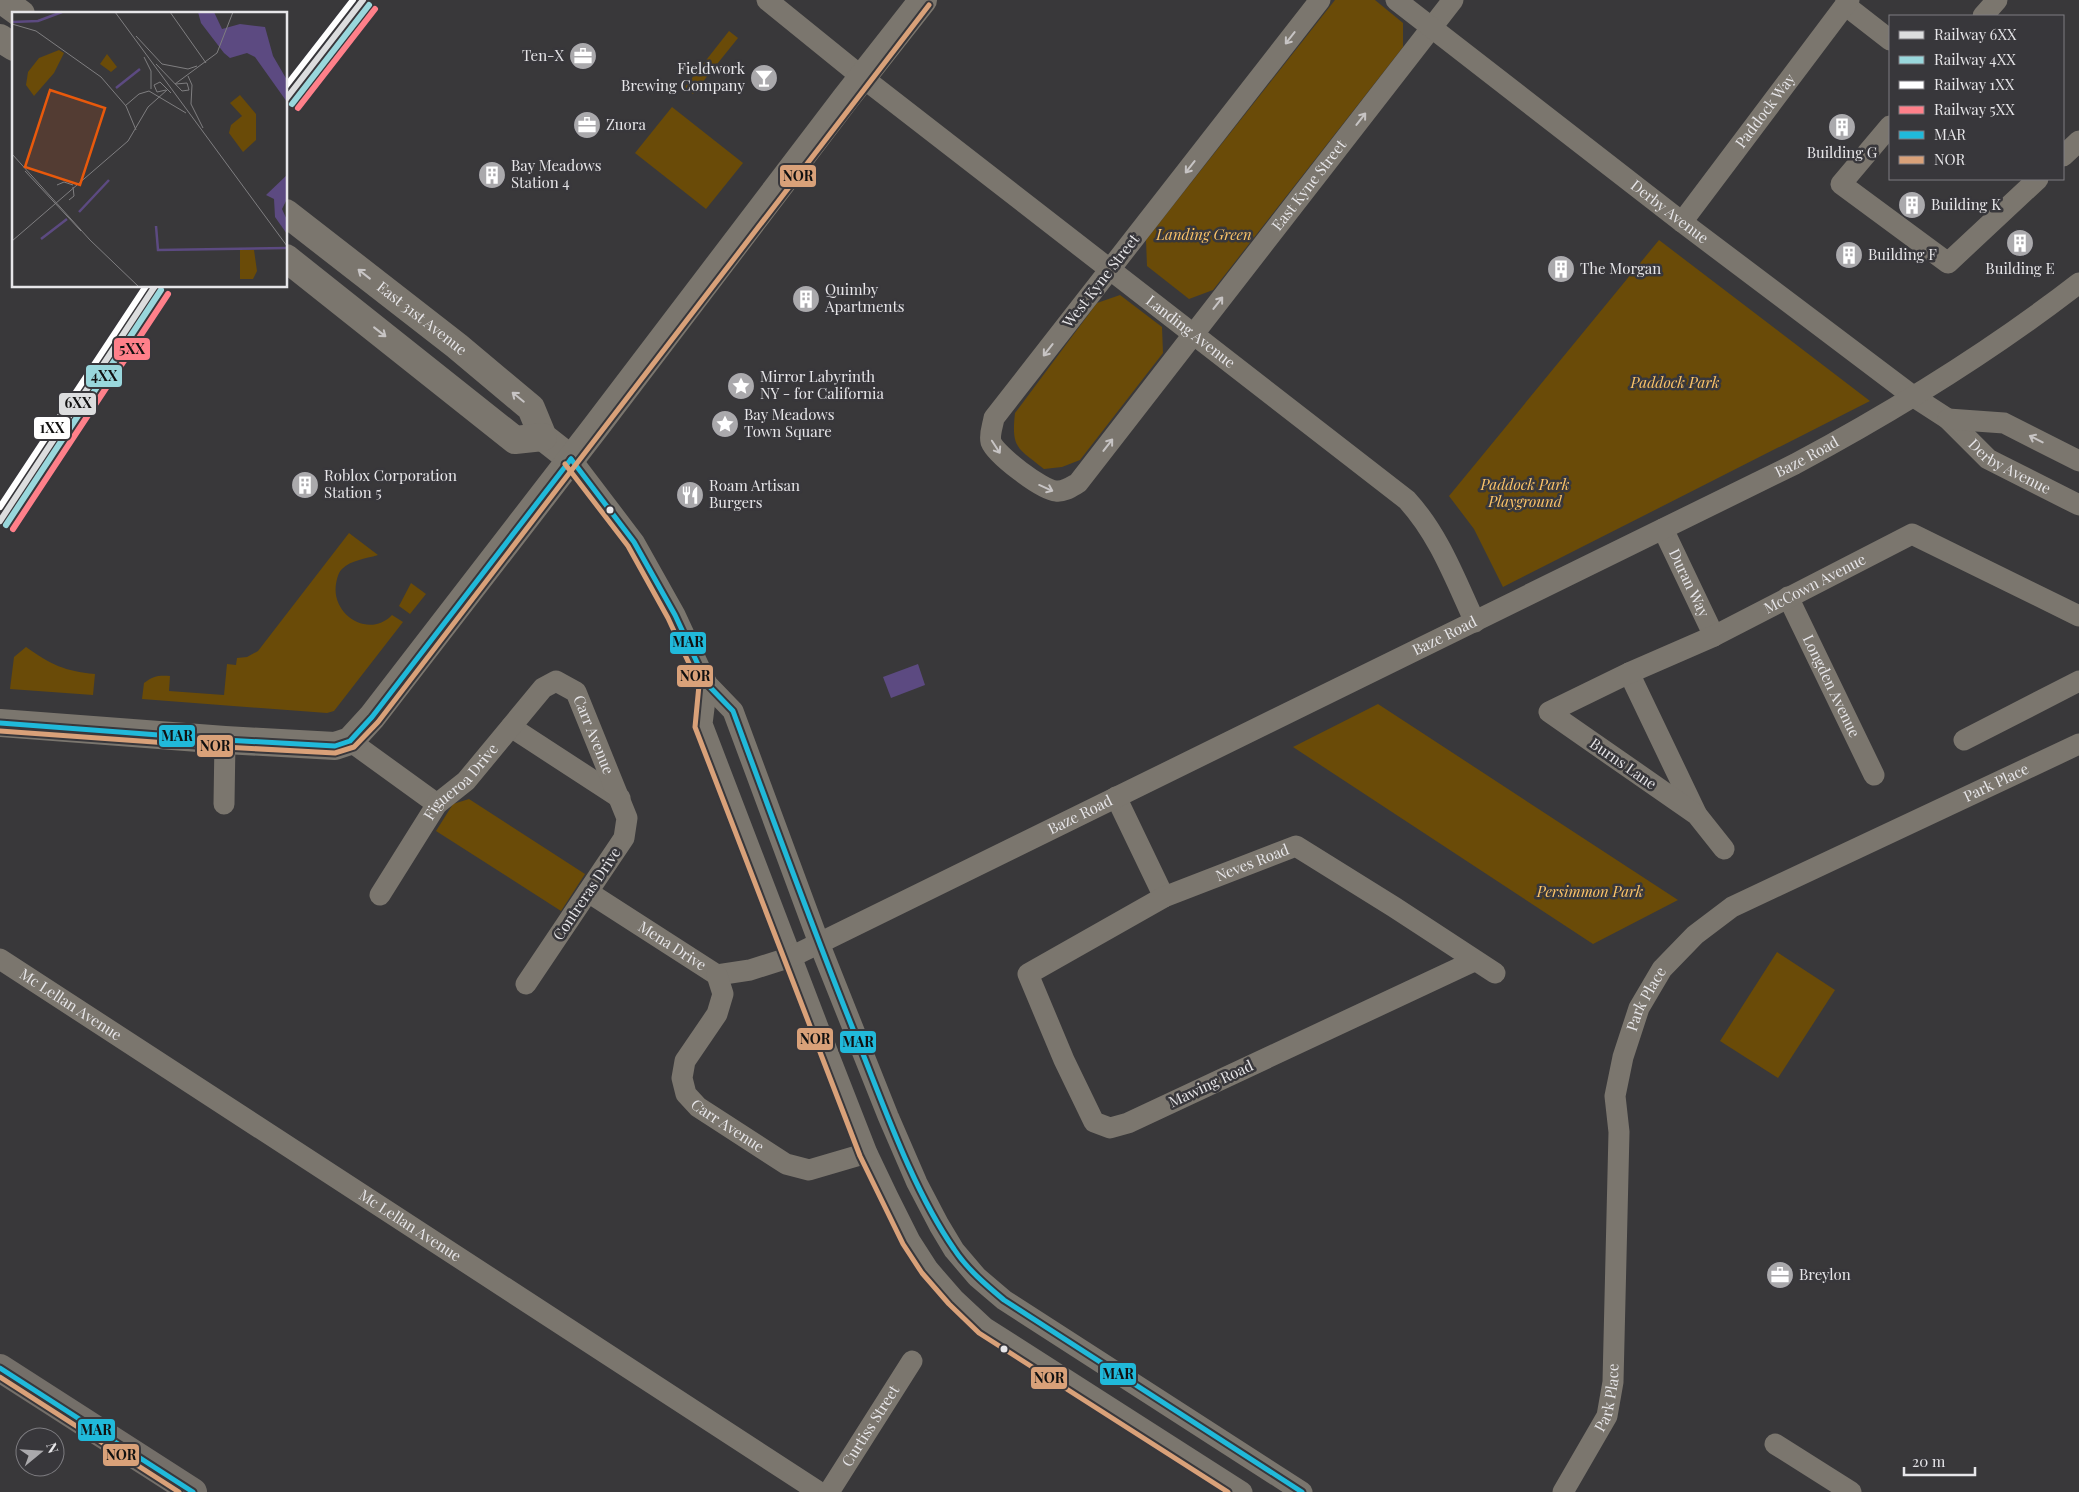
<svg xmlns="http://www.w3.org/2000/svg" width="2079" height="1492" viewBox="0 0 2079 1492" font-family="'Playfair Display',serif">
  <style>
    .green { fill: #6a4b08 }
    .water { fill: #5c4a81 }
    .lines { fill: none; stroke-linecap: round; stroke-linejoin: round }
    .minor { stroke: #7b766e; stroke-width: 21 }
    .tertiary { stroke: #7b766e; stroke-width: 28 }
    .secondary { stroke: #746f69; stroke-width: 28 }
    .bus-1-casing { stroke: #38373b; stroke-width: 9 }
    .bus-2-casing { stroke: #38373b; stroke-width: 9 }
    .bus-1 { stroke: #20b9da; stroke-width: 5 }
    .bus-2 { stroke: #d9a179; stroke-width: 5 }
    .rail-1-casing { stroke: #38373b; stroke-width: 10 }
    .rail-2-casing { stroke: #38373b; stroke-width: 10 }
    .rail-3-casing { stroke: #38373b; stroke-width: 10 }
    .rail-4-casing { stroke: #38373b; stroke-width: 10 }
    .rail-1 { stroke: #dcddde; stroke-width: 6 }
    .rail-2 { stroke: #99d7dc; stroke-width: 6 }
    .rail-3 { stroke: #fff; stroke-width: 6 }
    .rail-4 { stroke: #ff808a; stroke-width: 6 }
    .oneway { stroke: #c7c4c4 }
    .bus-dot { fill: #e7e6e9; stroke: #38373b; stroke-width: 2 }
    .labels { text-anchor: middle; stroke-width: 5; stroke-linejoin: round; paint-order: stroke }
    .poi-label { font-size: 15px; fill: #e7e6e9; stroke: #38373b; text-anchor: start }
    .street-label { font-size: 15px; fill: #e7e6e9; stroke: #38373b }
    .park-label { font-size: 15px; font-style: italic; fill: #fcc469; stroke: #38373b }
    .inset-river { fill: none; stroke: #5c4a81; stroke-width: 2.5 }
    .inset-road { fill: none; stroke: #7f7e80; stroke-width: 1 }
    .view { fill: #e8590c; fill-opacity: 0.15; stroke: #e8590c; stroke-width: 2.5 }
    .inset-edge { fill: none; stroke: #e7e6e9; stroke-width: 2.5 }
    .line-badge { stroke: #38373b; stroke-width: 2 }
    .pale-badge-label { font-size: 14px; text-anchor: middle; font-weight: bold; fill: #111 }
  </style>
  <rect width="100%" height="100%" fill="#39383a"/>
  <g class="green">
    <path d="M1335,0H1375L1403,23V47L1213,290L1189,299L1147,266L1146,240Z"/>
    <path d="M729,31L738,38L693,94L685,87Z"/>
    <path d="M672,107L743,163L706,209L635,153Z"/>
    <path d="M1659,240L1870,401L1503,587L1474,529L1449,496Z"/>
    <path d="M1120,295L1162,327L1163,353L1080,460L1062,467L1044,469C1018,448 1011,449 1015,413L1097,303Z"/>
    <path d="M349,533L378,555C365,559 351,560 342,569C338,573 337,579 336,584C331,615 369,639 392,615L403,622L334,711L327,713L142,699L144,683C153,676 159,675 170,676L169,691L224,695L227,664L236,665L237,658L247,657L258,651Z"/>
    <path d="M411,583L426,594L410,614L399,606Z"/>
    <path d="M26,647C52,665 64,671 95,674L93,695L10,689L14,657Z"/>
    <path d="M1378,704L1678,900L1593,944L1293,747Z"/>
    <path d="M469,799L585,874L561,911L436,831L453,804Z"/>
    <path d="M1777,952L1835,990L1778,1078L1720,1041Z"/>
  </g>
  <path class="water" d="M918,664L925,685L891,698L883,677Z"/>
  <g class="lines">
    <g class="minor">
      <path id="s1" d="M767,0L862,77L1407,500C1439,535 1455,579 1475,622"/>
      <path id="s2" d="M1320,0L994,418C993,425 989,434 991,442C996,455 1042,490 1056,491C1064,492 1071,487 1078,483L1453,0"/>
      <path id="s3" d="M1396,0L1682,222L1914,397L1948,419L1988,459L2079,505"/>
      <path d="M1845,5L1890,40"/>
      <path d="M1983,16L1997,0"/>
      <path d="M1890,126L1841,184L1948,263L2038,179"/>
      <path d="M2063,156L2079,141"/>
      <path id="s4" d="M1682,222L1849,0"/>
      <path d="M1948,419L2004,423L2079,461"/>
      <path d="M571,459L634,542L675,615L707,684L733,711L819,943L888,1116L917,1183L939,1225L954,1250L977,1277L1004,1300L1302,1492"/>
      <path id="s5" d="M1663,529L1714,636"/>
      <path id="s6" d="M1788,597L1874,775"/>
      <path d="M1629,673L1696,813"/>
      <path d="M707,684L702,724L831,1061L867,1153L888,1197L910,1241L928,1269L954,1299L984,1327L1242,1492"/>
      <path d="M511,727L620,798"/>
      <path d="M1964,740L2079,681"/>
      <path d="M350,741L437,804"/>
      <path d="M1116,797L1164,897"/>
      <path d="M224,804L225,740"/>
      <path id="s7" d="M1724,849L1697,815L1549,712L1629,673L1714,636L1912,534L2079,616"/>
      <path id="s8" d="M588,892L717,975L750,970L791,957L1795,464C1894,411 1990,352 2079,283"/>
      <path id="s9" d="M380,895L437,804L466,781L543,688L556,681L576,692L627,818L624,838L526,984"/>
      <path id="s10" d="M0,959L819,1492"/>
      <path id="s11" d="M1474,961L1128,1123L1110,1128L1094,1122L1064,1060L1028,974L1164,897L1296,846L1394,907L1495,973"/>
      <path id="s12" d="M717,975L723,994L717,1014L685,1061L682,1078L686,1094L698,1107L786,1164L809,1170L867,1153"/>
      <path d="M1775,1444L1851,1492"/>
      <path id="s13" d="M829,1492L912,1361"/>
      <path id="s14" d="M1563,1492L1607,1416L1613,1382L1619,1132L1615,1096L1623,1057L1639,1008L1662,969L1695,935L1732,907L2079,744"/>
    </g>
    <g class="tertiary">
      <path d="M2,0L21,14"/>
      <path d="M0,38L14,47"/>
      <path id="s15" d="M286,213L457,346L531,408L543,437L571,459"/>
      <path d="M286,258L515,440L543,437"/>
      <path d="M0,723L225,740L335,746L350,741L372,717L595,428L846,98L923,0"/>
    </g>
    <path class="secondary" d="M0,1368L193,1492"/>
    <g class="bus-1-casing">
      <g id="bus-1">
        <path d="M571,459L634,542L675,615L707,684L733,711C772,817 811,924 853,1029C882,1100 911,1187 954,1249C967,1269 986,1285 1004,1300L1302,1492"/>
        <path d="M0,723L225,740L335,746L350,741L372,717L571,459"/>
        <path d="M0,1368L193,1492"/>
      </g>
    </g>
    <g class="bus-2-casing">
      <g id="bus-2">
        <path d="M565,464L628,546L668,618L699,685L695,727L860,1156L903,1244L922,1273L949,1304L979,1333L1228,1492"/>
        <path d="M0,731L224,747L335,753L354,747L378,722L929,5"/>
        <path d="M0,1377L179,1492"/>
      </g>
    </g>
    <use href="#bus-1" class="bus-1"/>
    <use href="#bus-2" class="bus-2"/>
    <g class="rail-1-casing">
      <g id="rail-1">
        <path d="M286,99L363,0"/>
        <path d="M0,521L155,286"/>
      </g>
    </g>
    <g class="rail-2-casing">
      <g id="rail-2">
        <path d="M292,104L369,5"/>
        <path d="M6,525L161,290"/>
      </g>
    </g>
    <g class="rail-3-casing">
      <g id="rail-3">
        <path d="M286,86L353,0"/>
        <path d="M0,507L146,286"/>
      </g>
    </g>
    <g class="rail-4-casing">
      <g id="rail-4">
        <path d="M298,108L375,9"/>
        <path d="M13,529L168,294"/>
      </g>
    </g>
    <use href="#rail-1" class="rail-1"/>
    <use href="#rail-2" class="rail-2"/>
    <use href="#rail-3" class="rail-3"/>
    <use href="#rail-4" class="rail-4"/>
  </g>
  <defs><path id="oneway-shaft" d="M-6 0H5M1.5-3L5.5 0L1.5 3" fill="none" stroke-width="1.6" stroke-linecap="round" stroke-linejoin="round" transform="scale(1.25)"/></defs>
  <g class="oneway">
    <use href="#oneway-shaft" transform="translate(1290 38) rotate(128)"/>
    <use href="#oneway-shaft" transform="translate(1361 119) rotate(-52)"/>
    <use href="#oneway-shaft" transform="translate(1190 167) rotate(128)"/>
    <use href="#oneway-shaft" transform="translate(364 274) rotate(-142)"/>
    <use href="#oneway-shaft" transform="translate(1218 303) rotate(-52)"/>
    <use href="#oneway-shaft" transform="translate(380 332) rotate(38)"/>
    <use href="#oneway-shaft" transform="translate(1048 350) rotate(128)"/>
    <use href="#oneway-shaft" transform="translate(518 397) rotate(-141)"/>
    <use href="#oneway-shaft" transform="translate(2036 439) rotate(-153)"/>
    <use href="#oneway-shaft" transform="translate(1108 445) rotate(-52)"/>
    <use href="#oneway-shaft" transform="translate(996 447) rotate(57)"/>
    <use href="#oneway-shaft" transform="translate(1046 488) rotate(24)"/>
  </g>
  <defs>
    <g id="office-disc" transform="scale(1.4375)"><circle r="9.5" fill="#aaa9ac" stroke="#38373b"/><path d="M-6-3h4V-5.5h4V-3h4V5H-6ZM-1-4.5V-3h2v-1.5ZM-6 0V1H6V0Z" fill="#fff"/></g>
    <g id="bar-disc" transform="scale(1.4375)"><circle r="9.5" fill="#aaa9ac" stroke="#38373b"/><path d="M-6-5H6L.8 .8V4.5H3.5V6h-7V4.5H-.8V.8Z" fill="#fff"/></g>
    <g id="building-disc" transform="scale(1.4375)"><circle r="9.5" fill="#aaa9ac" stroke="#38373b"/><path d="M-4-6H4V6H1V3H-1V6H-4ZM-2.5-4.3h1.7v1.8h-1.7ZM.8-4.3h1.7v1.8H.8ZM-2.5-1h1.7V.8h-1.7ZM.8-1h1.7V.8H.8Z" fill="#fff"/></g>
    <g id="sight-disc" transform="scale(1.4375)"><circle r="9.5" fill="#aaa9ac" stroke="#38373b"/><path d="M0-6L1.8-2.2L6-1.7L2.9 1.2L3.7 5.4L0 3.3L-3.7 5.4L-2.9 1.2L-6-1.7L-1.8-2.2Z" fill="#fff"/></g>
    <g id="restaurant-disc" transform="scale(1.4375)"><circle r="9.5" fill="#aaa9ac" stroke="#38373b"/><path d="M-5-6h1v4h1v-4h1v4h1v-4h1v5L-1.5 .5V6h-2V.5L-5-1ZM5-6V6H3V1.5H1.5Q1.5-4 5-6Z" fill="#fff"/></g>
  </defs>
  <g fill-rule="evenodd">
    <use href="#office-disc" x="583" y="56"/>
    <use href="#bar-disc" x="764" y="78"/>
    <use href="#office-disc" x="587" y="125"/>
    <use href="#building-disc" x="1842" y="127"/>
    <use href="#building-disc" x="492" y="175"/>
    <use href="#building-disc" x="1912" y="205"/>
    <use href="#building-disc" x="2020" y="243"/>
    <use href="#building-disc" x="1849" y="255"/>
    <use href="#building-disc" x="1561" y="269"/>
    <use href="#building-disc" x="806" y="299"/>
    <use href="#sight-disc" x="741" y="386"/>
    <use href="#sight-disc" x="725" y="424"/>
    <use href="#building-disc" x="305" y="485"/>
    <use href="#restaurant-disc" x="690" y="495"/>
    <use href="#office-disc" x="1780" y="1275"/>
  </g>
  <g class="bus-dot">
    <circle cx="610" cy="510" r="4.5"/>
    <circle cx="1004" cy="1349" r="4.5"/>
  </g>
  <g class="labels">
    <g class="poi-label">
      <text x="564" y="61" text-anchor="end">Ten-X</text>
      <text x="745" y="74" text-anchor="end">Fieldwork<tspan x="745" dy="17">Brewing Company</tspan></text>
      <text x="606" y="130">Zuora</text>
      <text x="1842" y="158" text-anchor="middle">Building G</text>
      <text x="511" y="171">Bay Meadows<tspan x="511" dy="17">Station 4</tspan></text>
      <text x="1931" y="210">Building K</text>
      <text x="1868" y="260">Building F</text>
      <text x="1580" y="274">The Morgan</text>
      <text x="2020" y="274" text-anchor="middle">Building E</text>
      <text x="825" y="295">Quimby<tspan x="825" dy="17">Apartments</tspan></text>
      <text x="760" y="382">Mirror Labyrinth<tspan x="760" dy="17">NY - for California</tspan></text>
      <text x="744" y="420">Bay Meadows<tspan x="744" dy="17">Town Square</tspan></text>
      <text x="324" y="481">Roblox Corporation<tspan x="324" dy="17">Station 5</tspan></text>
      <text x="709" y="491">Roam Artisan<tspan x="709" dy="17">Burgers</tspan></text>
      <text x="1799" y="1280">Breylon</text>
    </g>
    <g class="street-label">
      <text dy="5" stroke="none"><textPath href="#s4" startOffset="139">Paddock Way</textPath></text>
      <text dy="5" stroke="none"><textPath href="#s2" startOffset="1038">East Kyne Street</textPath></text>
      <text dy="5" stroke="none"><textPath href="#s3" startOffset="346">Derby Avenue</textPath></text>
      <text transform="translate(1101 281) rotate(-52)" y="5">West Kyne Street</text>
      <text dy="5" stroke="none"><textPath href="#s15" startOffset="172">East 31st Avenue</textPath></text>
      <text dy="5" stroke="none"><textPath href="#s1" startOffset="538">Landing Avenue</textPath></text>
      <text dy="5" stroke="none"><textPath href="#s8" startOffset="1362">Baze Road</textPath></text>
      <text dy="5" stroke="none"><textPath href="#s3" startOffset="772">Derby Avenue</textPath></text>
      <text dy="5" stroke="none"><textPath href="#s5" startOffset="60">Duran Way</textPath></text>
      <text dy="5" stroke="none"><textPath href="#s7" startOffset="519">McCown Avenue</textPath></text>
      <text dy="5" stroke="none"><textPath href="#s8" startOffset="958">Baze Road</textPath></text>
      <text dy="5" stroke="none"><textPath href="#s6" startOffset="99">Longden Avenue</textPath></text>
      <text dy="5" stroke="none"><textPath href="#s9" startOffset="349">Carr Avenue</textPath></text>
      <text transform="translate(1623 764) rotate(35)" y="5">Burns Lane</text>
      <text dy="5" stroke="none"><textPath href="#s9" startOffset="140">Figueroa Drive</textPath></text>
      <text dy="5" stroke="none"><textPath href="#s14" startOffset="931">Park Place</textPath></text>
      <text dy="5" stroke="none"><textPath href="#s8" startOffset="552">Baze Road</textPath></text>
      <text dy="5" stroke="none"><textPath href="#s11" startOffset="831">Neves Road</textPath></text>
      <text transform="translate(587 894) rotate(-56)" y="5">Contreras Drive</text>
      <text dy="5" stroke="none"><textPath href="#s8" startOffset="100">Mena Drive</textPath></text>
      <text dy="5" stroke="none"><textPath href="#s14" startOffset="511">Park Place</textPath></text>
      <text dy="5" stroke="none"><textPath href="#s10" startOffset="84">Mc Lellan Avenue</textPath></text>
      <text transform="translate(1211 1084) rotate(-25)" y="5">Mawing Road</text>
      <text dy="5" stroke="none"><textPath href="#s12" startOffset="184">Carr Avenue</textPath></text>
      <text dy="5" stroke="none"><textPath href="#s10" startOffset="489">Mc Lellan Avenue</textPath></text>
      <text dy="5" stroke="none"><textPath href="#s14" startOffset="106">Park Place</textPath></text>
      <text dy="5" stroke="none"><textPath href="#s13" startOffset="78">Curtiss Street</textPath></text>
    </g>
    <g class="park-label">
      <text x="1204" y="240">Landing Green</text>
      <text x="1675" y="388">Paddock Park</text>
      <text x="1525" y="490">Paddock Park<tspan x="1525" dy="17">Playground</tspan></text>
      <text x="1590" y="897">Persimmon Park</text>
    </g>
  </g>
  <g transform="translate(12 12)">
    <rect width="275" height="275" fill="#39383a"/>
    <path d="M47,38L52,41L42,61L22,84L14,73L16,60L27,46ZM95,42L105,55L99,60L88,52ZM228,83L244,102V128L231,140L217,121L219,113L230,104L218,91ZM228,238H242L245,259L241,267H228Z" fill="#6a4b08"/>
    <path d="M186,0H202L210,17L228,12L253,15L261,44L275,68V90L243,45L235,41L218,46L212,41L189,11ZM275,163V187L270,197L275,208V222L263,205L262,187L254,183Z" fill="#5c4a81"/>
    <path class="inset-river" d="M0,10L26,9L50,0M104,76L128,57M67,200L97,168M144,214L146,238L275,236M29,227L55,207"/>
    <path class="inset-road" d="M103,0L275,234M158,0L194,51M0,12L24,19L89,65L114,94L124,118M124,24L150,52L176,57L185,54M132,45L139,59V77M144,52L170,79L177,78L175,71L164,72M176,64L180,73L179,92L191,116M163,72L205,41L221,0M154,78L145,80L142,73L148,70L159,81M127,82L137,79L174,101M113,94L127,82M0,142L78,228L127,275M13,159L69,219M45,173L52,170L61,173M57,188L62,184L61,175M0,229L116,129L136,95L155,78"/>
    <path class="view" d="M38,78L93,96L68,173L13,155Z"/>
    <rect width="275" height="275" class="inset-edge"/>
  </g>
  <g class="line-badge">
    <rect x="779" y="164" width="38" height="24" rx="5" fill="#d9a179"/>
    <rect x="113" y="337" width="38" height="24" rx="5" fill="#ff808a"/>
    <rect x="85" y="364" width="38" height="24" rx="5" fill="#99d7dc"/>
    <rect x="58" y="392" width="39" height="24" rx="5" fill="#dcddde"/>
    <rect x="33" y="416" width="38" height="24" rx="5" fill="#fff"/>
    <rect x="669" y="631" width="38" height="24" rx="5" fill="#20b9da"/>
    <rect x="676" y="664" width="38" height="24" rx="5" fill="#d9a179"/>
    <rect x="158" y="724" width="38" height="24" rx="5" fill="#20b9da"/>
    <rect x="196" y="734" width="38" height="24" rx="5" fill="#d9a179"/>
    <rect x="796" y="1027" width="38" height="24" rx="5" fill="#d9a179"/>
    <rect x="839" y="1030" width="38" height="24" rx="5" fill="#20b9da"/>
    <rect x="1099" y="1362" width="38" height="24" rx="5" fill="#20b9da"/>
    <rect x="1030" y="1366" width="38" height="24" rx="5" fill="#d9a179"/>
    <rect x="77" y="1418" width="39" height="24" rx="5" fill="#20b9da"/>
    <rect x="102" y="1443" width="38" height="24" rx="5" fill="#d9a179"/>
  </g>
  <g class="pale-badge-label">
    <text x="798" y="181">NOR</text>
    <text x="132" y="354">5XX</text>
    <text x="104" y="381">4XX</text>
    <text x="78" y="408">6XX</text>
    <text x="52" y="433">1XX</text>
    <text x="688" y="647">MAR</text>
    <text x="695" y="681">NOR</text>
    <text x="177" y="741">MAR</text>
    <text x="215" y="751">NOR</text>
    <text x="815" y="1044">NOR</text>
    <text x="858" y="1047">MAR</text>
    <text x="1118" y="1379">MAR</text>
    <text x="1049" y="1383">NOR</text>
    <text x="96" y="1435">MAR</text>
    <text x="121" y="1460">NOR</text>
  </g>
  <rect x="1889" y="15" width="175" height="165" fill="#38373b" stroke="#7e7d81"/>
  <rect x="1899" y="31" width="25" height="8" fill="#dcddde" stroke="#7e7d81"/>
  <text x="1934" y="40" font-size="15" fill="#e7e6e9">Railway 6XX</text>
  <rect x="1899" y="56" width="25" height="8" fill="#99d7dc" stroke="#7e7d81"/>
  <text x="1934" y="65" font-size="15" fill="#e7e6e9">Railway 4XX</text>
  <rect x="1899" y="81" width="25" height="8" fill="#ffffff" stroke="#7e7d81"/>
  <text x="1934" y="90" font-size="15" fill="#e7e6e9">Railway 1XX</text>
  <rect x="1899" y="106" width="25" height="8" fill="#ff808a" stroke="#7e7d81"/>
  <text x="1934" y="115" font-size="15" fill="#e7e6e9">Railway 5XX</text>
  <rect x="1899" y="131" width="25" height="8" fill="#20b9da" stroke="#7e7d81"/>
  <text x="1934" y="140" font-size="15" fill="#e7e6e9">MAR</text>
  <rect x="1899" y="156" width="25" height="8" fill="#d9a179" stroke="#7e7d81"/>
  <text x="1934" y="165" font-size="15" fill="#e7e6e9">NOR</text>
  <g transform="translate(40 1452) rotate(72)"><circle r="24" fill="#38373b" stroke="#7e7d81"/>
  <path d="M0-4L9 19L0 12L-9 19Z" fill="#aaa9ac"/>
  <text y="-8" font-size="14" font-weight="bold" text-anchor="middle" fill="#e7e6e9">N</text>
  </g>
  <path d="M1904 1467v8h71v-8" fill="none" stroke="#e7e6e9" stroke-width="2.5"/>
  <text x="1912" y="1467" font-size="15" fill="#e7e6e9" stroke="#38373b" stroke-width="4" paint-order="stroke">20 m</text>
</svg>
